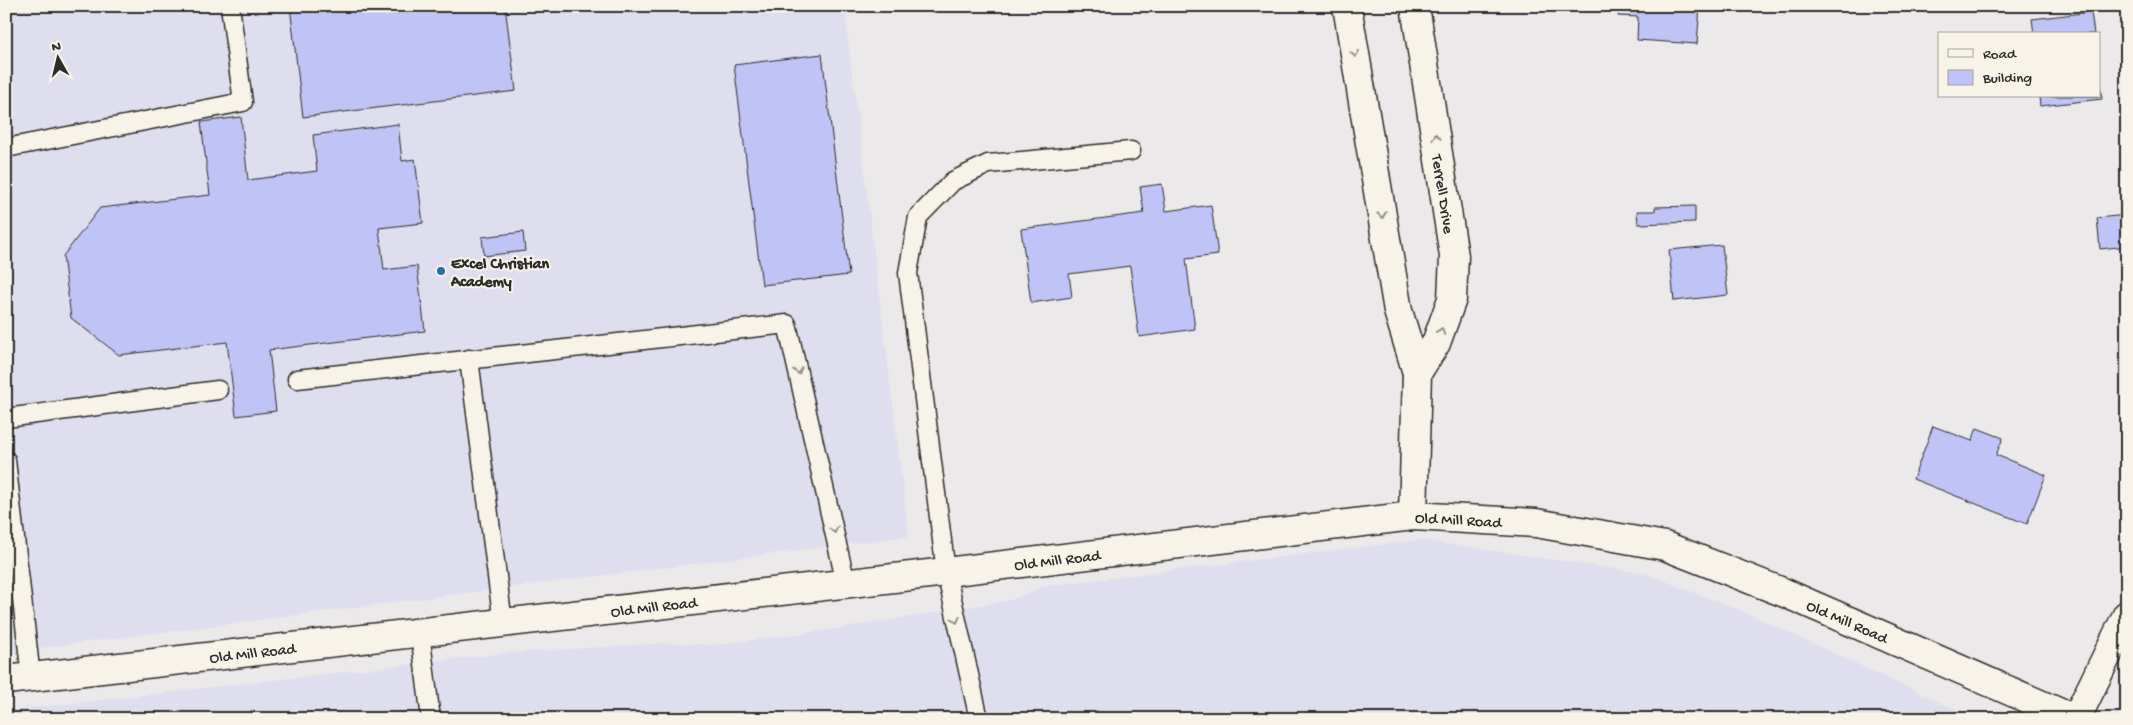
<svg xmlns="http://www.w3.org/2000/svg" width="2133" height="725" viewBox="0 0 2133 725" font-family="'Gochi Hand',sans-serif">
  <style>
    .built { fill: #dfdeee }
    .building { fill: #c0c3f5; stroke: #2b2b2b }
    .lines { fill: none; stroke-linecap: round; stroke-linejoin: round }
    .service-casing { stroke: #2b2b2b; stroke-width: 21 }
    .minor-casing { stroke: #2b2b2b; stroke-width: 31 }
    .tertiary-casing { stroke: #2b2b2b; stroke-width: 31 }
    .service { stroke: #f7f3e8; stroke-width: 18 }
    .minor { stroke: #f7f3e8; stroke-width: 28 }
    .tertiary { stroke: #f7f3e8; stroke-width: 28 }
    .oneway { stroke: #918f8a }
    .poi-dot { fill: #1f6fb2; stroke: #f7f3e8; stroke-width: 2 }
    .labels { text-anchor: middle; stroke-width: 4; stroke-linejoin: round; paint-order: stroke }
    .street-label { font-size: 16px; fill: #2b2b2b; stroke: #f7f3e8 }
    .poi-label { font-size: 16px; font-weight: bold; fill: #2b2b2b; stroke: #f7f3e8; text-anchor: start }
  </style>
  <rect width="100%" height="100%" fill="#ece9eb"/>
  <filter id="ink" filterUnits="userSpaceOnUse"><feTurbulence type="fractalNoise" baseFrequency=".02" numOctaves="2"/><feDisplacementMap in="SourceGraphic" scale="10" xChannelSelector="R" yChannelSelector="G"/><feConvolveMatrix kernelMatrix="1 2 1 2 8 2 1 2 1" color-interpolation-filters="sRGB"/></filter>
  <g filter="url(#ink)">
    <g class="built">
      <path d="M6,6H844L909,536L9,652L6,636Z"/>
      <path d="M1419,540L1644,573L1742,611L1976,719H6V711L507,653L666,643L713,645L835,629L1011,600L1044,586Z"/>
    </g>
    <g class="building">
      <path d="M290,6H505L516,91L303,117Z"/>
      <path d="M1619,6H1700L1697,44L1637,40L1638,17L1618,16Z"/>
      <path d="M2091,12L2094,34H2034L2032,19Z"/>
      <path d="M822,54L849,275L762,285L734,65Z"/>
      <path d="M2099,80L2102,99L2040,106L2039,96H2099Z"/>
      <path d="M241,117L248,180L317,171L313,135L398,124L402,161L415,159L423,223L379,228L384,270L417,266L425,331L269,350L276,411L236,416L227,342L119,355L71,318L63,256L100,208L210,195L201,122Z"/>
      <path d="M1162,184L1166,211L1211,205L1218,255L1186,259L1195,329L1139,337L1130,266L1069,274L1072,297L1031,303L1021,229L1144,213L1140,187Z"/>
      <path d="M1695,206V222L1638,224L1637,211H1655V207Z"/>
      <path d="M2127,215V246L2100,249L2097,218Z"/>
      <path d="M523,232L525,251L484,256L482,237Z"/>
      <path d="M1722,245L1728,295L1674,301L1669,250Z"/>
      <path d="M1933,426L1972,441L1977,428L2003,438L1996,455L2046,475L2027,524L1913,479Z"/>
    </g>
    <g class="lines">
      <g class="service-casing">
        <g id="service">
          <path d="M6,148L243,102L230,6"/>
          <path d="M469,359L503,623"/>
          <path d="M297,379L787,324L846,584"/>
          <path d="M6,418L218,390"/>
          <path d="M6,460L31,677"/>
          <path d="M420,633L431,719"/>
          <path d="M979,719L946,572L908,273L918,217L953,181L988,164L1131,151"/>
        </g>
      </g>
      <g class="minor-casing">
        <g id="minor">
          <path d="M1347,6L1398,311L1417,373L1413,516"/>
          <path id="s1" d="M1415,6L1454,256L1452,299L1436,343L1417,373"/>
        </g>
      </g>
      <g class="tertiary-casing">
        <g id="tertiary">
          <path id="s2" d="M6,680L946,572L1413,516L1536,523L1665,546L1785,593L2074,719"/>
          <path d="M2076,719L2127,615"/>
        </g>
      </g>
      <use href="#service" class="service"/>
      <use href="#minor" class="minor"/>
      <use href="#tertiary" class="tertiary"/>
    </g>
    <defs><path id="oneway-chevron" d="M-2-3.5L2.5 0L-2 3.5" fill="none" stroke-width="1.6" stroke-linecap="round" stroke-linejoin="round" transform="scale(1.25)"/></defs>
    <g class="oneway">
      <use href="#oneway-chevron" transform="translate(1355 54) rotate(81)"/>
      <use href="#oneway-chevron" transform="translate(1436 137) rotate(-99)"/>
      <use href="#oneway-chevron" transform="translate(1382 215) rotate(81)"/>
      <use href="#oneway-chevron" transform="translate(1441 331) rotate(-70)"/>
      <use href="#oneway-chevron" transform="translate(798 371) rotate(77)"/>
      <use href="#oneway-chevron" transform="translate(834 530) rotate(77)"/>
      <use href="#oneway-chevron" transform="translate(956 620) rotate(77)"/>
    </g>
  </g>
  <circle class="poi-dot" cx="441" cy="271" r="5"/>
  <g class="labels">
    <g class="street-label">
      <text dy="6" stroke="none"><textPath href="#s1" startOffset="190">Terrell Drive</textPath></text>
      <text dy="6" stroke="none"><textPath href="#s2" startOffset="1462">Old Mill Road</textPath></text>
      <text dy="6" stroke="none"><textPath href="#s2" startOffset="1058">Old Mill Road</textPath></text>
      <text dy="6" stroke="none"><textPath href="#s2" startOffset="652">Old Mill Road</textPath></text>
      <text dy="6" stroke="none"><textPath href="#s2" startOffset="1868">Old Mill Road</textPath></text>
      <text dy="6" stroke="none"><textPath href="#s2" startOffset="248">Old Mill Road</textPath></text>
    </g>
    <g class="poi-label">
      <text x="451" y="268">Excel Christian<tspan x="451" dy="18">Academy</tspan></text>
    </g>
  </g>
  <rect width="2133" height="725" fill="none" stroke="#f7f3e8" stroke-width="25"/>
  <rect x="12" y="12" width="2108" height="700" fill="none" stroke="#2b2b2b" stroke-width="2" filter="url(#ink)"/>
  <rect x="1938" y="32" width="162" height="65" fill="#f7f3e8" stroke="#a5a39c"/>
  <rect x="1948" y="49" width="25" height="8" fill="#f7f3e8" stroke="#a5a39c"/>
  <text x="1983" y="58" font-size="15" fill="#2b2b2b">Road</text>
  <rect x="1948" y="70" width="25" height="15" fill="#c0c3f5" stroke="#a5a39c"/>
  <text x="1983" y="82" font-size="15" fill="#2b2b2b">Building</text>
  <g transform="translate(58 58) rotate(352)" stroke="#f7f3e8" stroke-width="4" paint-order="stroke">
  <path d="M0-4L9 19L0 12L-9 19Z" fill="#2b2b2b"/>
  <text y="-8" font-size="14" font-weight="bold" text-anchor="middle" fill="#2b2b2b">N</text>
  </g>
</svg>
